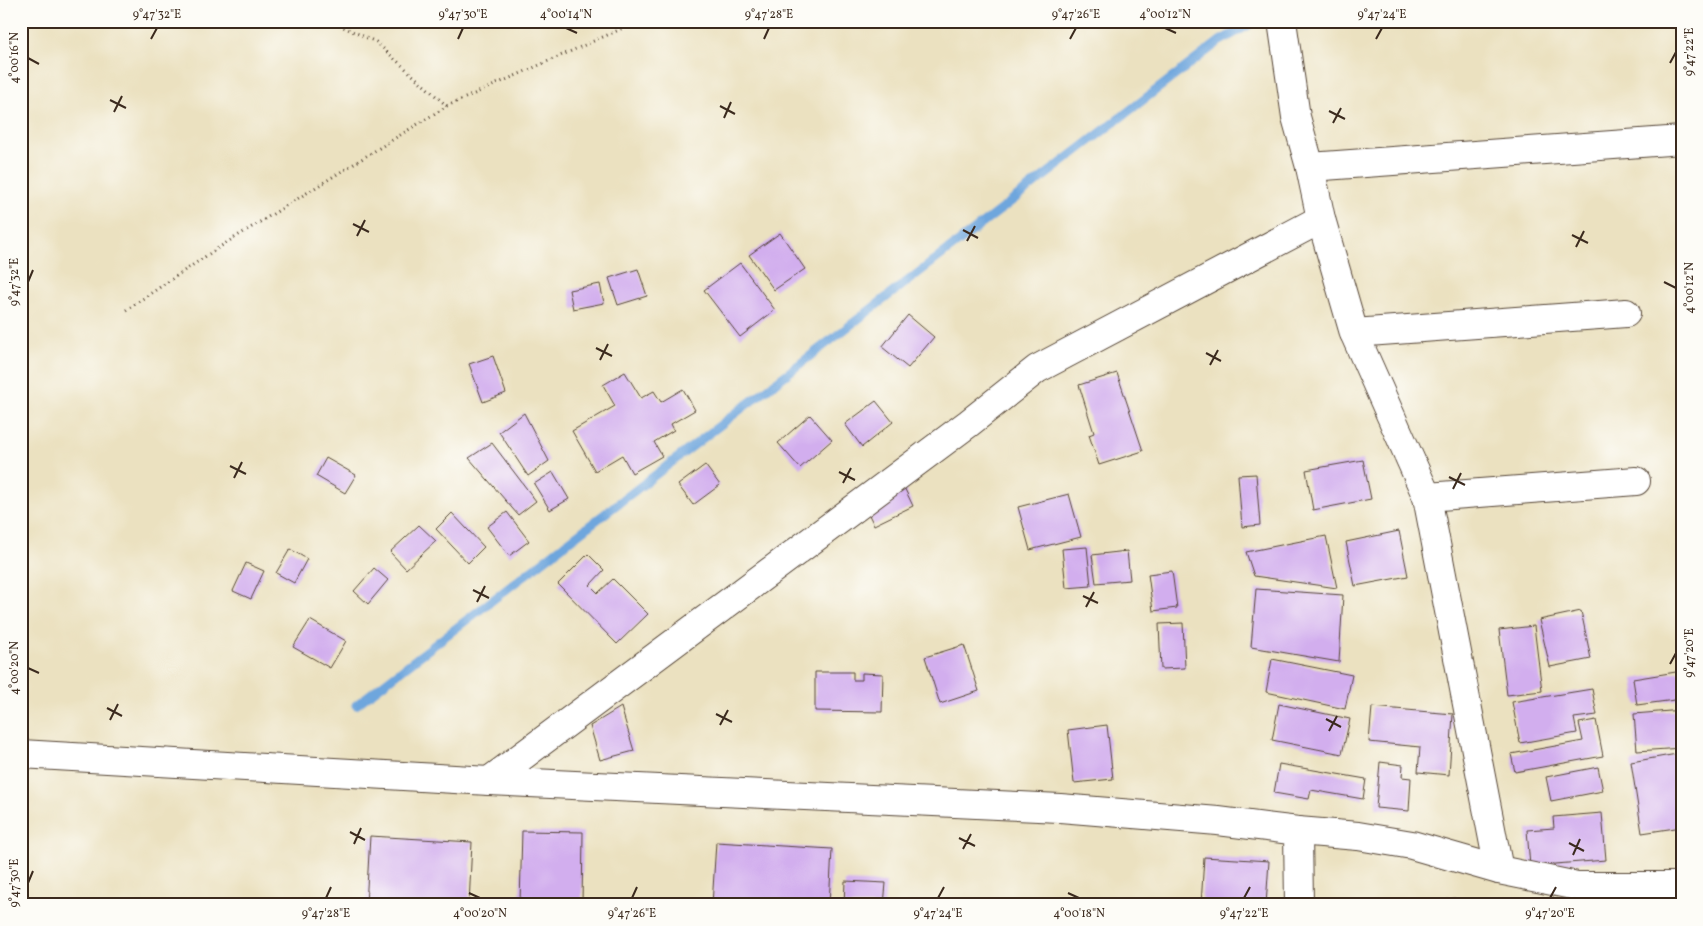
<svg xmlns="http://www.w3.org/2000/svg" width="1703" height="926" viewBox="0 0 1703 926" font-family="Vollkorn,serif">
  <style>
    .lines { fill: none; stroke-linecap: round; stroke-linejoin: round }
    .stream { stroke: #6ea6dd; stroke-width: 9 }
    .building { fill: #d2aeee }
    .minor-casing { stroke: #554536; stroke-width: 30 }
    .path { stroke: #554536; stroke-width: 3; stroke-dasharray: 1 4; stroke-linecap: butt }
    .minor { stroke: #fff; stroke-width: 28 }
    .ticks { fill: none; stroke: #3b2a1e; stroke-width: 2 }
    .neatline { fill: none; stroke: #3b2a1e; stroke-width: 2 }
    .ticks-label { font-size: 12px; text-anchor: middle; fill: #3b2a1e }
  </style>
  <rect width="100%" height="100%" fill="#fdfcf7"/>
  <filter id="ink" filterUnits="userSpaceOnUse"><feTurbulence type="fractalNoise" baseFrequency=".02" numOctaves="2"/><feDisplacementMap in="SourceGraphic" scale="10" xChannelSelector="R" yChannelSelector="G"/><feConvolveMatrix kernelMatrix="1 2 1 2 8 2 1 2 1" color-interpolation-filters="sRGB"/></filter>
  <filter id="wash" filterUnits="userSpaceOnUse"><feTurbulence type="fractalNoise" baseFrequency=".0096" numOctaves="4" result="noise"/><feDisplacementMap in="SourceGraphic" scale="20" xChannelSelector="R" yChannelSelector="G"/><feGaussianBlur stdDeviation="1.12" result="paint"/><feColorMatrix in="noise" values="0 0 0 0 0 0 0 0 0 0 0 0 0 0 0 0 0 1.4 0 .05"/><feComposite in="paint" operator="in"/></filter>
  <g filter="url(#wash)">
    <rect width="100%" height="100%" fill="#ebe1c0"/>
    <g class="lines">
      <path class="stream" d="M356,705L1220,41L1256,21"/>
    </g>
    <g id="blocks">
      <g class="building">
        <path d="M780,233L805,269L774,290L749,255Z"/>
        <path d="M740,263L775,310L740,337L704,290Z"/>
        <path d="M638,269L647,296L618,305L609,278Z"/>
        <path d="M600,284L604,303L573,309L569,290Z"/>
        <path d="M908,315L934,337L908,368L882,347Z"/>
        <path d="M493,356L506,393L483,402L469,364Z"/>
        <path d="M625,372L641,398L654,391L661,402L683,389L695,410L671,424L674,430L654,442L662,456L632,473L622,455L595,471L572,431L615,406L603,385Z"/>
        <path d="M1117,373L1143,451L1099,465L1089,435L1094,433L1079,385Z"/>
        <path d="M876,401L893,422L862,447L845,424Z"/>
        <path d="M524,413L549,461L528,476L499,432Z"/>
        <path d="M810,415L832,440L800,468L778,443Z"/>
        <path d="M492,443L536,501L518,515L469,458Z"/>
        <path d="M326,458L356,475L345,493L316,476Z"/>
        <path d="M1363,460L1371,499L1313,510L1306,470Z"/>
        <path d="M705,465L720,485L693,505L678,485Z"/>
        <path d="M553,472L569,499L550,510L534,484Z"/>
        <path d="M1256,474L1260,525L1242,527L1238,475Z"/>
        <path d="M902,483L913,506L874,525L863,503Z"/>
        <path d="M1069,494L1081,537L1030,550L1018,507Z"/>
        <path d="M507,512L529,541L509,556L487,527Z"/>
        <path d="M452,513L484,547L468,563L436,529Z"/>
        <path d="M419,525L436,541L406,569L390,552Z"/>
        <path d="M1399,531L1408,576L1355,586L1346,542Z"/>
        <path d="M1326,536L1337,588L1254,576L1246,552Z"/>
        <path d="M1087,547L1091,586L1066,588L1062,549Z"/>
        <path d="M290,549L307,559L294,583L276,573Z"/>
        <path d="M1127,551L1130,580L1096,583L1092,555Z"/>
        <path d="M588,554L604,570L590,585L598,593L613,579L648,614L617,644L558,584Z"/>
        <path d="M246,563L264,571L251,599L233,591Z"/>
        <path d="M374,568L388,580L368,604L354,591Z"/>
        <path d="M1172,571L1177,608L1153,611L1148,574Z"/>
        <path d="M1256,589L1343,595L1339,662L1251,647Z"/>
        <path d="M1581,611L1591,659L1550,667L1539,620Z"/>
        <path d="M310,620L346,641L330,668L293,647Z"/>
        <path d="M1183,623L1185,668L1161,669L1159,624Z"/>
        <path d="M1534,626L1542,691L1507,695L1499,630Z"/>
        <path d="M964,645L979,691L940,704L925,657Z"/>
        <path d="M1272,659L1352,675L1345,709L1266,692Z"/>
        <path d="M1682,671V699L1637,705L1633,679Z"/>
        <path d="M815,672H853V680H862V673L883,674L882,712L815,711Z"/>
        <path d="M1592,689L1597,715L1574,718L1577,733L1520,743L1512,702Z"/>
        <path d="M1279,704L1350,719L1342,754L1272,740Z"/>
        <path d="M621,707L634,751L600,760L590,726Z"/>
        <path d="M1372,707L1453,714L1449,775L1418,772L1420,747L1369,742Z"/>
        <path d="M1682,710V748L1637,751L1634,714Z"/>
        <path d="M1596,720L1603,756L1515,772L1511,754L1583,741L1579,723Z"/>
        <path d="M1107,725L1113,779L1074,783L1068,730Z"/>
        <path d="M1677,754L1682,783V827L1642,833L1631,762Z"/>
        <path d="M1380,762L1403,765L1402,777L1411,778L1409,811L1376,808Z"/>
        <path d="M1279,764L1366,779L1363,799L1311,790L1309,799L1274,793Z"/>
        <path d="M1598,767L1603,791L1551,801L1546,777Z"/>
        <path d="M1602,813L1606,860L1530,866L1527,830L1554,828L1553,817Z"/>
        <path d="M522,831L583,832L582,905L520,903Z"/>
        <path d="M370,836L472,842L469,905H366Z"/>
        <path d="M716,842L832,849L829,905H712Z"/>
        <path d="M1204,857L1269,861L1266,905H1201Z"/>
        <path d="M845,881L886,883L884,905H844Z"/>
        <path d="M1455,898L1457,905H1427V903Z"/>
      </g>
    </g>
  </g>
  <g filter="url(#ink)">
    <use href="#blocks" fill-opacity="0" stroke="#554536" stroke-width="1"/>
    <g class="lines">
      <g class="minor-casing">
        <g id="minor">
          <path d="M1282,21L1296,117L1310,167L1321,219L1354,333L1427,497L1499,870"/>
          <path d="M1310,167L1682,140"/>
          <path d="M1354,333L1626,313"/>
          <path d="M1427,497L1636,481"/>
          <path d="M21,754L489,781L1060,808L1218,821L1298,831L1299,905"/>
          <path d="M489,781L969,423L1037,369L1321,219"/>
          <path d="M1298,831L1358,836L1412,845L1499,870L1577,886H1682"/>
        </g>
      </g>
      <g class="path">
        <path d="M330,21L376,42L447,106"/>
        <path d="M126,310L218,248L447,106L639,21"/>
      </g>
      <use href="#minor" class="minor"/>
    </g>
  </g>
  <path class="ticks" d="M566,28L577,33M1165,28L1176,33M151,39L157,28M458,39L463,28M764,39L769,28M1070,39L1076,28M1376,39L1382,28M28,58L39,64M1670,63L1676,52M110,100L126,108M720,106L735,114M1329,111L1345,119M114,112L122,96M724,118L731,102M1333,123L1341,108M353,224L369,232M963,230L978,238M1572,235L1588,243M357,236L365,220M967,241L975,226M1576,247L1584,231M28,282L33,270M1664,282L1676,288M596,348L612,356M1206,353L1221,361M600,360L608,344M1210,365L1218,350M230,466L246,474M839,472L855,480M1449,477L1465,485M234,478L242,462M843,483L851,468M1453,489L1461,473M473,590L489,598M1083,596L1098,603M477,602L485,586M1086,607L1094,592M1670,664L1676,653M28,668L39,673M107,708L122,716M716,714L732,722M1326,719L1341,727M110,720L118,704M720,725L728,710M1329,731L1337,716M350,832L365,840M959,838L975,846M1569,843L1584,851M354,844L361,828M963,849L971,834M1573,855L1580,839M28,883L33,871M469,893L480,898M1068,893L1079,898M326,898L331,887M632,898L637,887M938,898L944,887M1244,898L1250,887M1550,898L1556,887"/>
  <rect width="1703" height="926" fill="none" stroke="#fdfcf7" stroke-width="55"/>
  <rect x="28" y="28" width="1648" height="870" class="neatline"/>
  <g class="ticks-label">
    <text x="157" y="18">9°47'32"E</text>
    <text x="463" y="18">9°47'30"E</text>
    <text x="566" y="18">4°00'14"N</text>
    <text x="769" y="18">9°47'28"E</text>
    <text x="1076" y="18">9°47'26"E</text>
    <text x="1165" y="18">4°00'12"N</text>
    <text x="1382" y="18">9°47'24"E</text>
    <text transform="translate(1689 52) rotate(-90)" y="4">9°47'22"E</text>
    <text transform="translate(14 58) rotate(-90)" y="4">4°00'16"N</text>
    <text transform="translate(14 282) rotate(-90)" y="4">9°47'32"E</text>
    <text transform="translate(1689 288) rotate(-90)" y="4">4°00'12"N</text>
    <text transform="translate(1689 653) rotate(-90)" y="4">9°47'20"E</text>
    <text transform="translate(14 668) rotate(-90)" y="4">4°00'20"N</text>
    <text transform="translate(14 883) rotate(-90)" y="4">9°47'30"E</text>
    <text x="326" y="917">9°47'28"E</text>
    <text x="480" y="917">4°00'20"N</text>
    <text x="632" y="917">9°47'26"E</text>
    <text x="938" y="917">9°47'24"E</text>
    <text x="1079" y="917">4°00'18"N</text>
    <text x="1244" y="917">9°47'22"E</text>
    <text x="1550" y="917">9°47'20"E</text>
  </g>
</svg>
